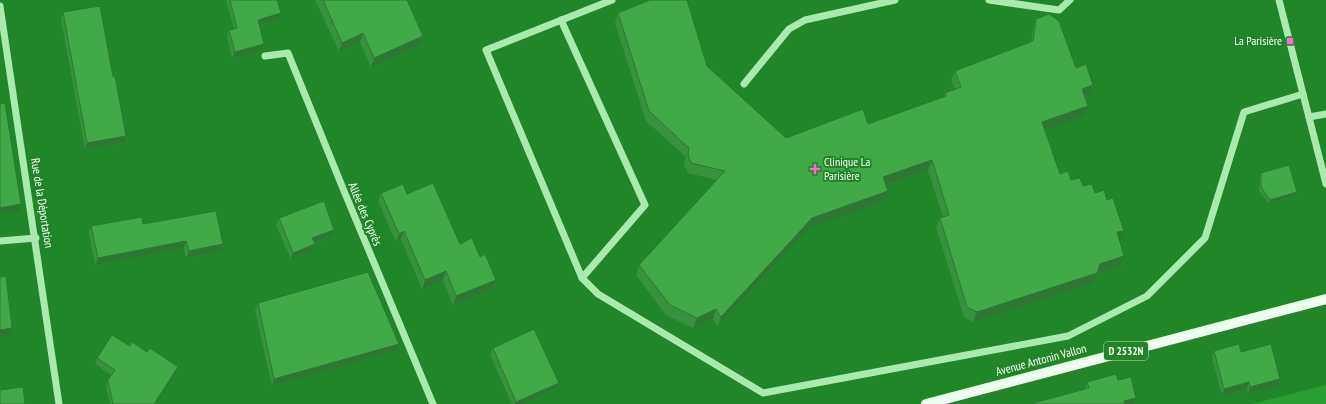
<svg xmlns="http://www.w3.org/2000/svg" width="1326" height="404" viewBox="0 0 1326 404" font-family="'PT Sans Narrow',sans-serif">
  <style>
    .green { fill: #2a9e31 }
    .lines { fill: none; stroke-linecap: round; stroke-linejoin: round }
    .minor { stroke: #aaeaad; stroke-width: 7 }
    .major { stroke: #edfeef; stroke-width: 10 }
    .wall { fill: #38923d }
    .shaded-wall { fill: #2e7732 }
    .building { fill: #41aa47; stroke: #2e7732 }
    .poi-dot { fill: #f76ad8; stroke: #208628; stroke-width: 1.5 }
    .labels { text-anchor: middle; stroke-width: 4; stroke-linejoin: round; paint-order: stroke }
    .shield { fill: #208628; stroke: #bcdbbe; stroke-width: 1 }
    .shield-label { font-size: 11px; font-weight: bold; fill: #fff }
    .poi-label { font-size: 12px; fill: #fff; stroke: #208628; text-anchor: end }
    .street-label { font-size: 12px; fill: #fff; stroke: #208628 }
  </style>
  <rect width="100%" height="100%" fill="#208628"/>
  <path class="green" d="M1326,385V404H1252Z"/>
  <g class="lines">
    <g class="minor">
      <path d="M612,0L486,50L582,278L598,294L763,393L1068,336L1147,296L1205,238L1244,112L1303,94"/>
      <path d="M989,0L1059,10L1070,0"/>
      <path d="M1279,0L1326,184"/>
      <path d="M0,6L59,404"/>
      <path d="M561,20L645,205L582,278"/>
      <path d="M265,56L288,53L344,191L433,404"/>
      <path d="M744,84L789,29L805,20L895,0"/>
      <path d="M1309,117L1326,114"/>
      <path d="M0,241L36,238"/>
    </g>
    <path class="major" d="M926,404L1326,299"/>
  </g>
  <g class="wall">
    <path d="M226,0H277L281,13L279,19L260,25L262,50L232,58L227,36L229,30L234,29Z"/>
    <path d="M315,0H407L423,36L420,45L371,67L360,42L339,51Z"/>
    <path d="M63,12L123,143L85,149L61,19Z"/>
    <path d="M618,13L707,66L786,138L868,124L944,97L945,93L955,89L951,80L955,71L1031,42L1033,29L1036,19L1076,68L1093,85L1090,95L1085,97L1084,116L1045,129L1060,174L1107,200L1124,231L1120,240L1119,241L1124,256L1120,266L1097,274L1094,283L973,322L964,317L936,227L940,218L943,217L928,170L886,185L885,201L809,228L718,326L713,319L693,328L666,315L636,275L639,265L717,180L688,173L684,164L686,157L646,121L615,23Z"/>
    <path d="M1261,173L1297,192L1296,196L1268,203L1259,191L1260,177Z"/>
    <path d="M381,193L407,194L460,244L480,257L496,280L493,288L453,305L443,280L422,289L401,239L396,242L378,201Z"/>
    <path d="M279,218L332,236L314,243L312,251L291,259L276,225Z"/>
    <path d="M143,224L223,244L221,251L186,258L184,248L95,265L89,233L91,226Z"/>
    <path d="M258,303L397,351L272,386L255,310Z"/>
    <path d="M130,346L147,352L178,367L176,373L156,404H110L106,386L108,380L111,375L95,364L97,358Z"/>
    <path d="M493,348L556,389L524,404H512L490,355Z"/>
    <path d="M1214,351L1241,352L1280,379L1278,386L1248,394L1247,389L1222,395L1212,358Z"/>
    <path d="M1118,380L1134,404H1034V403L1085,389L1087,382Z"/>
  </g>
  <g class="shaded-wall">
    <path d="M281,13L279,19L256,26L258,20Z"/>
    <path d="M363,33L360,42L339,51L342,43Z"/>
    <path d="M423,36L420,45L371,67L374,58Z"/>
    <path d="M264,44L262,50L232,58L235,52Z"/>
    <path d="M1093,85L1090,95L1078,99L1082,89Z"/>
    <path d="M1088,106L1084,116L1039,132L1042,122Z"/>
    <path d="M126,136L123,143L85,149L87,143Z"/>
    <path d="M932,160L928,170L879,187L883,177Z"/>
    <path d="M888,191L885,201L809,228L718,326L721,317L812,218Z"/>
    <path d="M1297,192L1296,196L1268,203L1270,200Z"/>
    <path d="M21,204L19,211L0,214V208Z"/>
    <path d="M334,230L332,236L310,244L312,238Z"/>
    <path d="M404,231L401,239L396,242L399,234Z"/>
    <path d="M1124,231L1120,240L1113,242L1117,232Z"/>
    <path d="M186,241L184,248L95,265L98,258Z"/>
    <path d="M223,244L221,251L186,258L189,251Z"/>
    <path d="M315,244L312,251L291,259L293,253Z"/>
    <path d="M1124,256L1120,266L1097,274L1094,283L973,322L977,312L1100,264Z"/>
    <path d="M446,271L443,280L422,289L425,280Z"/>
    <path d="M496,280L493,288L453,305L456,296Z"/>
    <path d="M716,309L713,319L693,328L697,318Z"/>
    <path d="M12,328L10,335L0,336V330Z"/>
    <path d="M399,344L397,351L272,386L274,379Z"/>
    <path d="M178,367L176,373L156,404H154Z"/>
    <path d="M1280,379L1278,386L1248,394L1250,387Z"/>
    <path d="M1249,382L1247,389L1222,395L1224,389Z"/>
    <path d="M559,383L556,389L524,404H515L516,402Z"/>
    <path d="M1136,398L1134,404H1123L1124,401Z"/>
  </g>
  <g class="building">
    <path d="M230,0H277L281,13L258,20L264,44L235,52L229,30L237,28Z"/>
    <path d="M323,0H407L423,36L374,58L363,33L342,43Z"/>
    <path d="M650,0H687L707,66L786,138L863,109L868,124L946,96L945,93L961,87L955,71L1033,41L1036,19L1049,14L1059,21L1076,68L1086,64L1093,85L1082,89L1088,106L1042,122L1060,174L1068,171L1071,180L1080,178L1083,186L1092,184L1095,193L1104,190L1107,200L1113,198L1124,231L1117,232L1124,256L1100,264L1097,273L977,312L967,307L940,218L949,215L932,160L883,177L888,191L812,218L721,317L716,309L697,318L670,305L639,265L725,171L691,163L688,155L689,148L649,111L618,13Z"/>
    <path d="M100,6L113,77L115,76L126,136L87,143L63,12Z"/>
    <path d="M5,103L21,204L0,208V104Z"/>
    <path d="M1289,165L1297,192L1270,200L1261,187V173Z"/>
    <path d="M433,183L460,244L472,238L480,257L485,254L496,280L456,296L446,271L425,280L404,231L399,234L381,193L403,184L407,194Z"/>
    <path d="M324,201L334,230L312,238L315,244L293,253L279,218Z"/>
    <path d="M216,211L223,244L189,251L186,241L98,258L91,226L142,217L143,224Z"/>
    <path d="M368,272L399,344L274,379L258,303Z"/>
    <path d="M6,276L12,328L0,330V277Z"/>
    <path d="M534,329L559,383L516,402L493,348Z"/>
    <path d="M112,335L130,346L132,342L147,352L150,348L178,367L154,404H113L108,380L115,370L97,358Z"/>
    <path d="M1239,344L1241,352L1271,344L1280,379L1250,387L1249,382L1224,389L1214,351Z"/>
    <path d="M1116,374L1118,380L1131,377L1136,398L1124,401L1125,404H1034V403L1089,388L1087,382Z"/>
    <path d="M23,387L25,404H0V390Z"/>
  </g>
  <g class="poi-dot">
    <rect x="1286" y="37" width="8" height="8" rx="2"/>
    <path d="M813 163h4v4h4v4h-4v4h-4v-4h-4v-4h4z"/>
  </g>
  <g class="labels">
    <rect class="shield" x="1104" y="342" width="44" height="18" rx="3"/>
    <g class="shield-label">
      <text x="1126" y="355">D 2532N</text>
    </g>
    <g class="poi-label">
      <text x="1282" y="45">La Parisière</text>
      <text x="824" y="166" text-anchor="start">Clinique La<tspan x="824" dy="14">Parisière</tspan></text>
    </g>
    <g class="street-label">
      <text transform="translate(42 203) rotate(81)" y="4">Rue de la Déportation</text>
      <text transform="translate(365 214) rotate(67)" y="4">Allée des Cyprès</text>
      <text transform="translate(1041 360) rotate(-15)" y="4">Avenue Antonin Vallon</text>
    </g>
  </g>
</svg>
